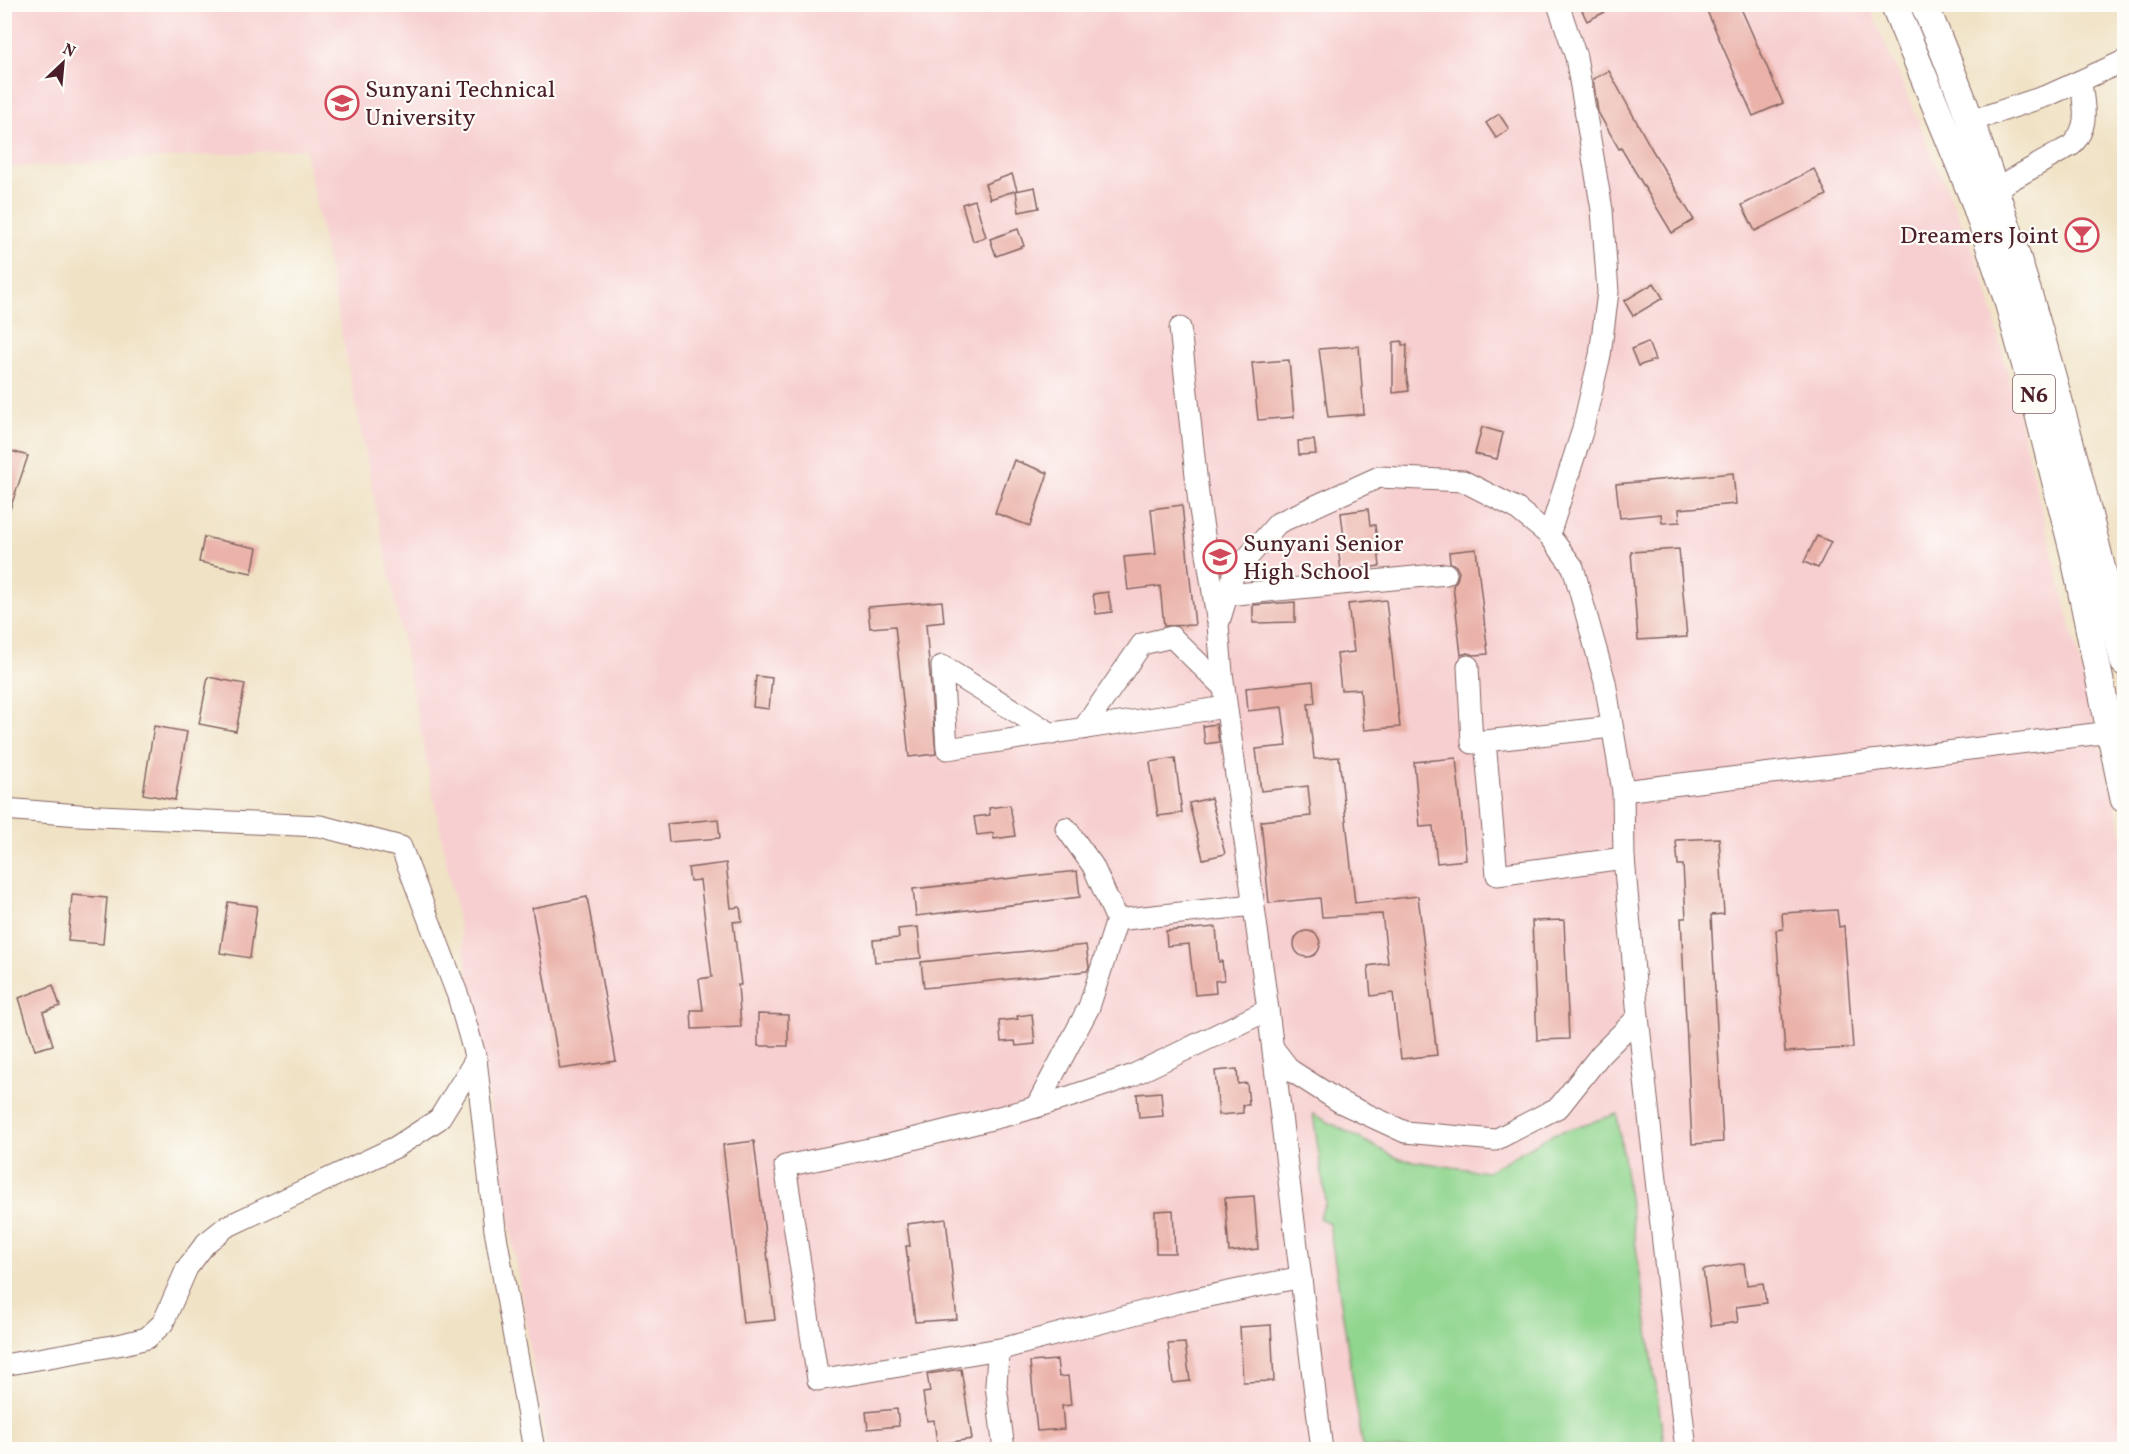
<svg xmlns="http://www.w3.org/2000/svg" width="2129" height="1454" viewBox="0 0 2129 1454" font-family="Vollkorn,serif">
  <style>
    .built { fill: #f7cfd0 }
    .green { fill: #91d68f; stroke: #6e7a5d; stroke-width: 1.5 }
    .building { fill: #eab2a9 }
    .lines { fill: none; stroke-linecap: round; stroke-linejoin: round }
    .minor-casing { stroke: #846361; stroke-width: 23 }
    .major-casing { stroke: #846361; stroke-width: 29 }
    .minor { stroke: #fff; stroke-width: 21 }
    .major { stroke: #fff; stroke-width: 27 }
    .labels { text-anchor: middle; stroke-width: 4.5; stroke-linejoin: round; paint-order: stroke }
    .shield { fill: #fdfcf7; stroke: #806168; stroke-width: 1.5 }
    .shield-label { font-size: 22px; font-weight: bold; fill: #4a1f2b }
    .poi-label { font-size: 24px; fill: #4a1f2b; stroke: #fdfcf7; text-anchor: start }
  </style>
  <rect width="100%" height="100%" fill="#fdfcf7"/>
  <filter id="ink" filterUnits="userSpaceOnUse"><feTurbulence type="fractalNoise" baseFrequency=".0167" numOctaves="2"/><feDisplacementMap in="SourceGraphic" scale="12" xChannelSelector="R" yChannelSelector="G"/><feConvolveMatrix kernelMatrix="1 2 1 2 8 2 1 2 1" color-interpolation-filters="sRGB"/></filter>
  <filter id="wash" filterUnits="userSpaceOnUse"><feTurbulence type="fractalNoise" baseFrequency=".008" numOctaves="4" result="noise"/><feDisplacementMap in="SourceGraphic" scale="24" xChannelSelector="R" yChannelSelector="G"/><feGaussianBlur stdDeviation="1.35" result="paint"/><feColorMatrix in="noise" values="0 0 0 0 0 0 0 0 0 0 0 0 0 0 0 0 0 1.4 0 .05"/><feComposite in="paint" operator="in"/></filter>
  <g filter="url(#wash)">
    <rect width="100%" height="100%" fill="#f0e2c5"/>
    <path class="built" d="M5,5H1869L1983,274L2124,840V1449H547L464,951L305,149L5,168Z"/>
    <path class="green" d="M1313,1114L1399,1159L1486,1172L1553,1134L1617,1114L1665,1449H1363L1329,1223L1319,1218L1326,1202Z"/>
    <g id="blocks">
      <g class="building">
        <path d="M1579,4H1621L1587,21Z"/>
        <path d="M1704,4H1739L1783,103L1753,116Z"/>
        <path d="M1609,71L1651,148L1694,220L1672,233L1621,148L1619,149L1598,112L1593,79Z"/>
        <path d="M1499,114L1509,129L1496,138L1486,123Z"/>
        <path d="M1814,169L1827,195L1755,231L1742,205Z"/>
        <path d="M1012,174L1017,190L990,199L985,184Z"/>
        <path d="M1035,187L1039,208L1019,212L1016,191Z"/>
        <path d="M975,200L986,237L973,241L962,204Z"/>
        <path d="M1018,229L1024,246L996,256L990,239Z"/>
        <path d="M1654,283L1663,298L1633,316L1624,301Z"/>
        <path d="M1402,341V345H1407L1406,373L1409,391L1393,393V345L1394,342Z"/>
        <path d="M1648,342L1655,360L1638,366L1631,349Z"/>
        <path d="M1359,346L1364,414L1328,417L1319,349Z"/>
        <path d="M1289,360L1294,417L1258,420L1252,363Z"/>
        <path d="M1482,427L1503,433L1497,459L1475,454Z"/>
        <path d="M1314,440L1316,454L1299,455L1298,441Z"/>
        <path d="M8,450L28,456L7,518H4V459Z"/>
        <path d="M1014,460L1048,473L1030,526L995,513Z"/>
        <path d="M1733,473L1736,504L1679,509L1680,522L1662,523L1661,514L1620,518L1616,484Z"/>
        <path d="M1182,505L1195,625L1164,626L1160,586L1128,590L1124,557L1156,554L1151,509Z"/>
        <path d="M1368,509L1370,525H1375L1380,566L1341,571L1338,547H1345L1341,513Z"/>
        <path d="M1817,536L1831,542L1818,568L1804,562Z"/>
        <path d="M204,537L257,548L252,573L199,562Z"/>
        <path d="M1476,549L1488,654L1474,655L1467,653L1461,655L1453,585L1457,580L1459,572L1456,566L1450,562L1449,552Z"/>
        <path d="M1679,549L1687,637L1638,640L1631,552Z"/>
        <path d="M1108,592L1112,612L1096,614L1093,594Z"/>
        <path d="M1386,600L1400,727L1364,730L1360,689L1341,690L1337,654L1354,652L1348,604Z"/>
        <path d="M942,601L944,622L926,624L936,754L909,757L895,626L870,628L868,607Z"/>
        <path d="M1295,602V622L1253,623V605Z"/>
        <path d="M756,676L772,678L769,709L753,707Z"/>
        <path d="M208,677L245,684L236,731L199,724Z"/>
        <path d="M1313,681L1315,703L1308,704L1314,759L1339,757L1355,903L1418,896L1437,1055L1401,1059L1393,993L1371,996L1368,966L1388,963L1382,914L1322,917L1320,898L1269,903L1261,821L1311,816L1308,786L1261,791L1256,749L1287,746L1282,707L1248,711L1246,688Z"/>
        <path d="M1216,724L1219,742L1205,744L1203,726Z"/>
        <path d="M154,726L187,732L175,800L143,794Z"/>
        <path d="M1175,758L1182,813L1158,816L1150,762Z"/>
        <path d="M1456,758L1466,860L1437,863L1433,826L1420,827L1414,762Z"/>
        <path d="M1211,798L1225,854L1203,859L1189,803Z"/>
        <path d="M1010,805L1015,836L994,839L993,833L977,835L974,817L990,815L989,808Z"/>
        <path d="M718,819L720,838L669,842L667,824Z"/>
        <path d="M1719,838L1724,914L1711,915L1723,1142L1692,1144L1681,918H1686L1683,865H1678L1676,840Z"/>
        <path d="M726,863L731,908L740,907L742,921L733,922L741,985H738L741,1027L692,1029L691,1010H703L699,979L712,977L700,880L690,881L688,868Z"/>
        <path d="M1077,871L1080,897L916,916L913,889Z"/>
        <path d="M72,895L107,898L103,944L68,941Z"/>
        <path d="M587,897L616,1061L560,1069L532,908Z"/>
        <path d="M228,902L257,906L250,958L220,953Z"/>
        <path d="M1837,910L1839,927L1844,926L1853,1048L1785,1052L1776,930L1783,929L1782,913Z"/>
        <path d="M1564,920L1569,1039L1537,1040L1532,921Z"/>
        <path d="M918,927L921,958L875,962L873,940L899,938L898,929Z"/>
        <path d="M1216,927L1219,962L1222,961L1224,980L1215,981L1216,993L1195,995L1189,944L1167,946L1166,931Z"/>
        <circle cx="1307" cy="944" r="13"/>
        <path d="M1086,945L1089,967L1087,971L924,988L921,962Z"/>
        <path d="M53,985L60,1006L43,1012L53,1045L35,1050L19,998Z"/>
        <path d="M758,1014L788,1015V1046H758Z"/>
        <path d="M1032,1014L1035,1044L1016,1046L1015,1041L1001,1042L999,1021L1018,1019L1017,1016Z"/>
        <path d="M1237,1069L1238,1084L1247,1083L1249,1105H1243V1113L1219,1115L1215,1071Z"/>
        <path d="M1161,1092L1163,1116L1139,1118L1137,1094Z"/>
        <path d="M754,1141L775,1320L743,1323L723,1145Z"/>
        <path d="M1254,1196L1258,1249L1229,1252L1225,1198Z"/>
        <path d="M1173,1210L1175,1253H1156L1155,1211Z"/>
        <path d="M946,1219L957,1319L915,1322L906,1246H910L907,1224Z"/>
        <path d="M1744,1263L1747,1285L1763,1283L1766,1303L1736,1307L1738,1322L1711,1326L1703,1270Z"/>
        <path d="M1271,1325L1274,1381L1243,1382L1240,1327Z"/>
        <path d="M1185,1343L1190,1381L1173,1383L1168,1344Z"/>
        <path d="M1057,1360L1059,1377L1068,1376L1071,1405L1062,1406L1064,1429L1037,1431L1030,1362Z"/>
        <path d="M961,1369L972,1439L937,1444L934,1420L927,1421L923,1393L930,1392L927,1374Z"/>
        <path d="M897,1409L899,1426L868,1429L866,1412Z"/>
      </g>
    </g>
  </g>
  <g filter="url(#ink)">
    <use href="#blocks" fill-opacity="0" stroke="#846361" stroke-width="1.5"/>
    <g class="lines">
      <g class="minor-casing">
        <g id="minor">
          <path d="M1971,121L2049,95L2124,61"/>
          <path d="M1983,196L2072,145C2091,124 2083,106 2081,81"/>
          <path d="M1180,328L1199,503L1217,618"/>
          <path d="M1549,535L1582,432L1600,355L1608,292L1602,210L1576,57L1558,4"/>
          <path d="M1227,595L1446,574"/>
          <path d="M1468,666L1472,743L1485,741"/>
          <path d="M1612,727L1485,741L1497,875L1624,858"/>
          <path d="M1083,729L1142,644L1172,637L1224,688"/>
          <path d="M1052,734L942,666L947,749L1226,707"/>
          <path d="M1623,791L2111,732"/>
          <path d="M4,809L79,815L320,826L401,847L458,996L476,1059L495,1230L534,1450"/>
          <path d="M1066,828L1093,866L1117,920"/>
          <path d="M1273,1048L1290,1070L1340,1102L1405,1132L1495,1140L1559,1107L1601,1054L1638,1017"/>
          <path d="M1036,1107L1089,1007L1117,920L1253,905"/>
          <path d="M1005,1348L818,1380L785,1166L889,1145L1019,1112L1072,1096L1131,1076L1268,1010"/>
          <path d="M4,1365L123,1344L147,1338L163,1323L187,1268L206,1243L226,1227L396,1147L439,1119L476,1059"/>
          <path d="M1004,1450L996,1385L998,1355L1005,1348L1176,1303L1301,1277"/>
          <path d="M1322,1450L1268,1010L1222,673L1218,625L1234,573L1278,523L1379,477L1463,481L1516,508L1549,535L1573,567L1605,682L1623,791L1624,858L1638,1017L1686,1450"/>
        </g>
      </g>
      <g class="major-casing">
        <g id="major">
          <path d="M1894,4L1974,200L2007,298L2033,392L2074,554L2124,799"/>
          <path d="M1924,4C2015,216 2072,439 2124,662"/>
        </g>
      </g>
      <use href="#minor" class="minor"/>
      <use href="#major" class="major"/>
    </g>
  </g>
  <defs>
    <g id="university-ring" transform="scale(1.725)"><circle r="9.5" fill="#fdfcf7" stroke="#d1495b" stroke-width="1.5"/><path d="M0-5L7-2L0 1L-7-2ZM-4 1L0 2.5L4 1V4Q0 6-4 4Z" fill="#d1495b"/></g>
    <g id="bar-ring" transform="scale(1.725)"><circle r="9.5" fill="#fdfcf7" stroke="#d1495b" stroke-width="1.5"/><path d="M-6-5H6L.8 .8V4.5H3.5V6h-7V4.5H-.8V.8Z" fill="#d1495b"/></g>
    <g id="school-ring" transform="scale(1.725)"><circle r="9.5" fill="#fdfcf7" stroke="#d1495b" stroke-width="1.5"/><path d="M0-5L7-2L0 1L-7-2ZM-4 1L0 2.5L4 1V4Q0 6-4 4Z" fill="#d1495b"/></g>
  </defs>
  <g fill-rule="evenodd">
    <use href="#university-ring" x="342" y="103"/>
    <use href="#bar-ring" x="2082" y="235"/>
    <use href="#school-ring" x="1220" y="557"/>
  </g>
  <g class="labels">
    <rect class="shield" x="2013" y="375" width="42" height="38" rx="4.5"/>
    <g class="shield-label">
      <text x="2034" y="402">N6</text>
    </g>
    <g class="poi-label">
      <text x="365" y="97">Sunyani Technical<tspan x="365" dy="28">University</tspan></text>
      <text x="2059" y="243" text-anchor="end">Dreamers Joint</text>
      <text x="1243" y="551">Sunyani Senior<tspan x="1243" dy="28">High School</tspan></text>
    </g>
  </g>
  <rect width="2129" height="1454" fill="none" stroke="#fdfcf7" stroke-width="24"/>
  <g transform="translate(63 63) rotate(26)" stroke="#fdfcf7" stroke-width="4.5" paint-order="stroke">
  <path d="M0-4.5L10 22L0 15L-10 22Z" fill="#4a1f2b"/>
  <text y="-9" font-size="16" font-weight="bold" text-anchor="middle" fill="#4a1f2b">N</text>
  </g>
</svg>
